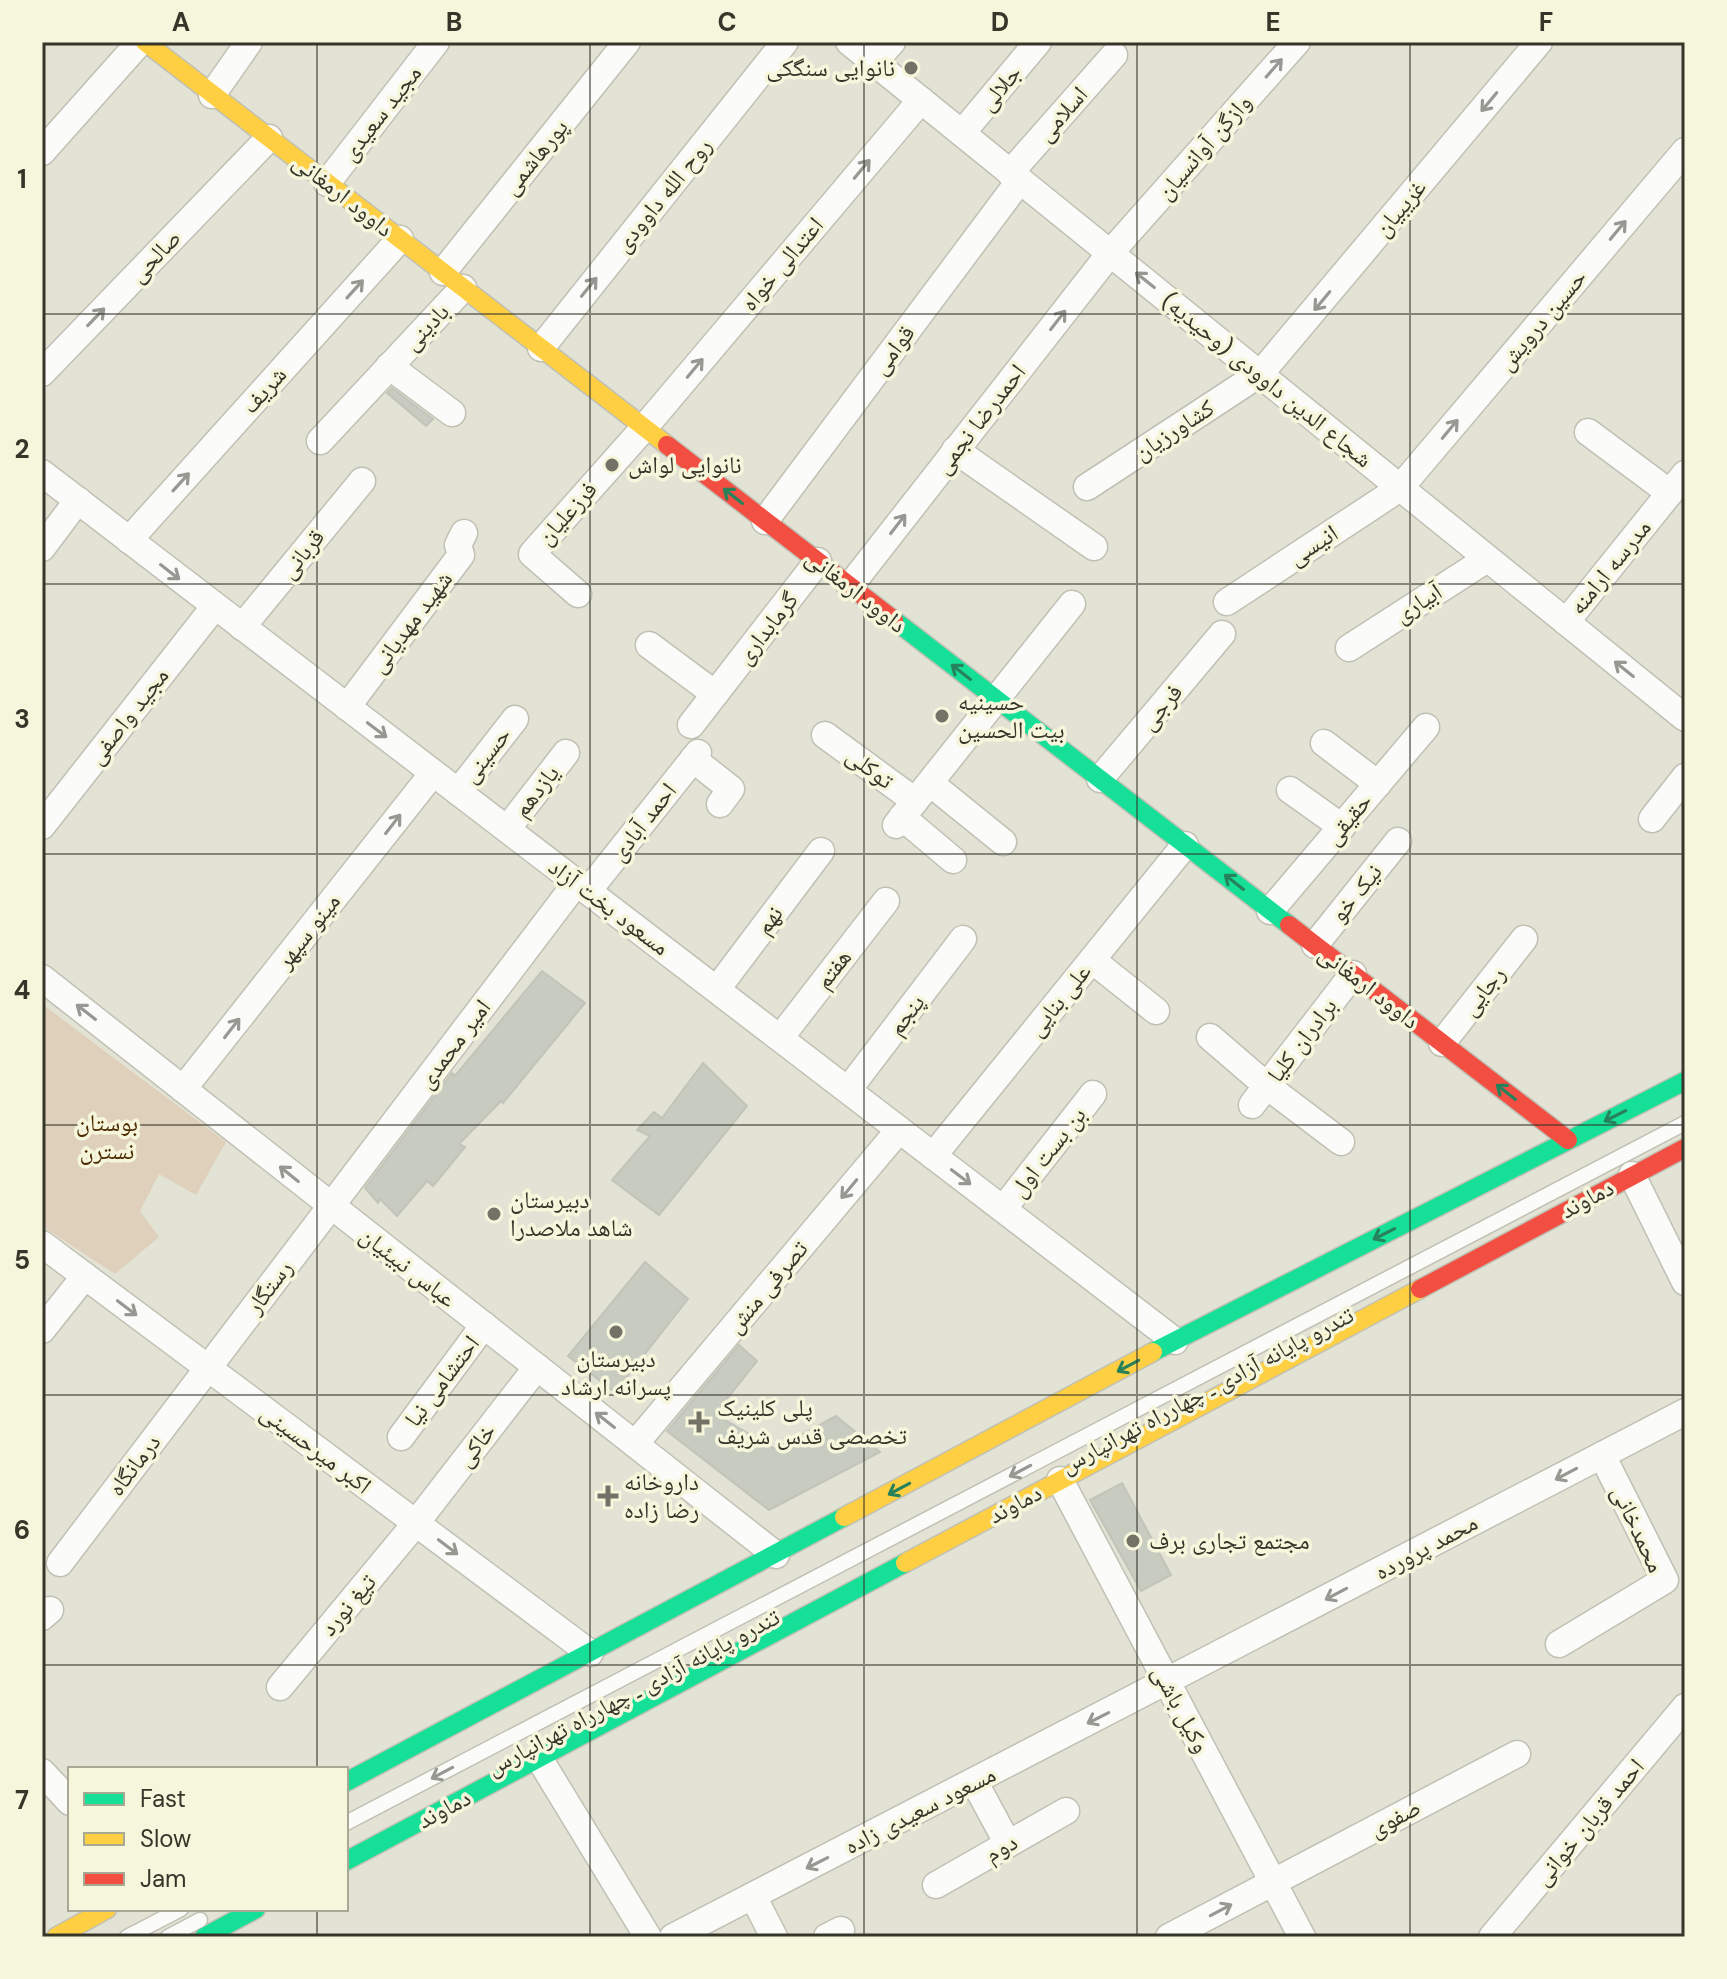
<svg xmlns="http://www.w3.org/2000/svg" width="1727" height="1979" viewBox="0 0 1727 1979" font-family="'DM Sans','Noto Naskh Arabic',sans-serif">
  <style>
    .green { fill: #dfd0bc }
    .building { fill: #c8cbc0; stroke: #c2c4b9; stroke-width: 2 }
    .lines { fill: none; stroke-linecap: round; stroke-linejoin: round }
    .lane-casing { stroke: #c0c0b4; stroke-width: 17 }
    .street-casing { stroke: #c0c0b4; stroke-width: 29 }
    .fast-casing { stroke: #c0c0b4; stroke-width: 21 }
    .slow-casing { stroke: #c0c0b4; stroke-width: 21 }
    .jam-casing { stroke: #c0c0b4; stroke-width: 21 }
    .lane { stroke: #fbfbf9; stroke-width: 14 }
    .street { stroke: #fbfbf9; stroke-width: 26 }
    .fast { stroke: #16e098; stroke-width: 18 }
    .slow { stroke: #ffcf43; stroke-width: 18 }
    .jam { stroke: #f24e42; stroke-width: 18 }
    .oneway { stroke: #989892 }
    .oneway2 { stroke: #27825c }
    .grid { fill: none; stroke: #35352a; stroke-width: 2; stroke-opacity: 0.55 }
    .poi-dot { fill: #727266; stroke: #f5f6db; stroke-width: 3 }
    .labels { text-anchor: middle; stroke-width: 7; stroke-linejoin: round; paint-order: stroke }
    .poi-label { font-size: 24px; fill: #35352a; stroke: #f5f6db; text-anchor: start }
    .street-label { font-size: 24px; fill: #35352a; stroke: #f5f6db }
    .park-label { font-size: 24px; fill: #4e2b00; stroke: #f5f6db }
    .neatline { fill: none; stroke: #35352a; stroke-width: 3 }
    .grid-label { font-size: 26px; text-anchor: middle; font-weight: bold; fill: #35352a }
  </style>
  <rect width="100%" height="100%" fill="#e2e3d4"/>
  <path class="green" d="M42,1004L226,1142L196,1195L159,1174L140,1211L159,1237L115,1274L42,1226Z"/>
  <g class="building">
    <path d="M392,388L433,419L426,426L387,393Z"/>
    <path d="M542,971L585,1003L503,1103L501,1101L459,1144L465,1147L433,1186L427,1181L397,1216L380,1199L378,1203L365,1188L452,1073L455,1076Z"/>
    <path d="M703,1063L747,1106L659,1215L612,1180L650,1136L637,1130L654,1112L662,1118Z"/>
    <path d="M645,1262L688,1299L615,1392L568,1356Z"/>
    <path d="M739,1345L757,1361L715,1414L775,1449L836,1416L880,1452L769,1510L667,1431Z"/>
    <path d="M1122,1483L1171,1575L1141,1591L1090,1500Z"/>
  </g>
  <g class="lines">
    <g class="lane-casing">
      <g id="lane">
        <path d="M346,1823L1685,1123"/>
        <path d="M127,1937L181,1909"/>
        <path d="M168,1937L200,1920"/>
      </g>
    </g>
    <g class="street-casing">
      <g id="street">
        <path d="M849,42L1685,718"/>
        <path d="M874,62L892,42"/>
        <path d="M212,95L249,42"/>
        <path d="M962,133L1038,42"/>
        <path d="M42,152L140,42"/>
        <path d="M1010,173L1114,55"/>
        <path d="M327,183L436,42"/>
        <path d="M443,272L627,42"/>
        <path d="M541,348L785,42"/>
        <path d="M389,366L452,413"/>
        <path d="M42,373L269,138"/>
        <path d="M1588,432L1670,493"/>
        <path d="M320,441L463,288"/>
        <path d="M955,450L1094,547"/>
        <path d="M42,473L1175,1341"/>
        <path d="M1087,487L1261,373L1539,42"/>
        <path d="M765,521L1020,180"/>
        <path d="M129,540L400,239"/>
        <path d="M42,548L78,500"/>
        <path d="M850,586L1111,252L1297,42"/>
        <path d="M578,594L532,554L644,428L921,100"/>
        <path d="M1227,602L1400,488L1685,151"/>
        <path d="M1566,622L1685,474"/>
        <path d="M242,627L362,481"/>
        <path d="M649,645L715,694"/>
        <path d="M1349,648L1487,559"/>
        <path d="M347,707L461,555L458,545L464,533"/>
        <path d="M691,725L818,561"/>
        <path d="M825,735L915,801"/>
        <path d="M1324,743L1378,784"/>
        <path d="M693,759L731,789L720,804"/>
        <path d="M1100,779L1222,634"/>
        <path d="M930,783L1003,842"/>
        <path d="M1290,790L1342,827"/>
        <path d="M458,792L515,719"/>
        <path d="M902,817L953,860"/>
        <path d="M1652,819L1685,777"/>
        <path d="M896,825L1072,604"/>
        <path d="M42,826L215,606"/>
        <path d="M507,829L566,753"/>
        <path d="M588,891L698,753"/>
        <path d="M1270,911L1426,727"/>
        <path d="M1315,945L1398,841"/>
        <path d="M1092,960L1156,1011"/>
        <path d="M42,978L776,1555"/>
        <path d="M717,989L821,851"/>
        <path d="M1210,1037L1267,1086L1341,1142"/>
        <path d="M780,1038L886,901"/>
        <path d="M1442,1043L1524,939"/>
        <path d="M183,1089L433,773"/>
        <path d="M848,1090L963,939"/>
        <path d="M1252,1105L1353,974"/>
        <path d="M933,1156L1185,845"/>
        <path d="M1632,1175L1685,1282"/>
        <path d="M1003,1209L1093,1094"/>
        <path d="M42,1244L590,1653"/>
        <path d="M42,1330L85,1276"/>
        <path d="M401,1437L484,1325"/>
        <path d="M635,1444L899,1130"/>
        <path d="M1060,1480L1302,1937"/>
        <path d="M60,1563L577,882"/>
        <path d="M42,1617L50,1610"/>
        <path d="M1559,1644L1665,1580L1602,1455"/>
        <path d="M280,1687L416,1523L537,1367"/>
        <path d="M539,1758L648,1937"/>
        <path d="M42,1772L70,1802"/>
        <path d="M974,1781L1008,1844"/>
        <path d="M936,1885L1066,1811"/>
        <path d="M753,1896L774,1937"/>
        <path d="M673,1937L1685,1412"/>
        <path d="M827,1937L841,1930"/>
        <path d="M1169,1937L1517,1754"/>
        <path d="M1492,1937L1685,1707"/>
      </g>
    </g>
    <g class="fast-casing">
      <g id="fast">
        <path d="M894,620L1289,925"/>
        <path d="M1153,1352L1685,1081"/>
        <path d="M346,1782L844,1517"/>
        <path d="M346,1861L905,1563"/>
        <path d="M204,1937L256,1909"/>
      </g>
    </g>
    <g class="slow-casing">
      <g id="slow">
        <path d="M145,42L667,445"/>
        <path d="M844,1517L1153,1352"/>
        <path d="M905,1563L1420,1289"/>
        <path d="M56,1937L107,1909"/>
      </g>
    </g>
    <g class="jam-casing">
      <g id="jam">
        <path d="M667,445L894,620"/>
        <path d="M1289,925L1568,1140"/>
        <path d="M1420,1289L1685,1148"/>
      </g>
    </g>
    <use href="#lane" class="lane"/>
    <use href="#street" class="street"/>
    <use href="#fast" class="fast"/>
    <use href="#slow" class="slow"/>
    <use href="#jam" class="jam"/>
  </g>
  <defs><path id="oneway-shaft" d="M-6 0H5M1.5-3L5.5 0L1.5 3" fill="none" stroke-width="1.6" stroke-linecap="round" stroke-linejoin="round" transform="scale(2)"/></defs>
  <g class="oneway">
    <use href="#oneway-shaft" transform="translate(1274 68) rotate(-49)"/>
    <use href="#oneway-shaft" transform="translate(1489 102) rotate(130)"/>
    <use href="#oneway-shaft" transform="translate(862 169) rotate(-50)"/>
    <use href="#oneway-shaft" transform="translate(1618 230) rotate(-50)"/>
    <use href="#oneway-shaft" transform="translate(1145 280) rotate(-141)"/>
    <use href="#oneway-shaft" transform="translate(589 287) rotate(-51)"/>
    <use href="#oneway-shaft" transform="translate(355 289) rotate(-48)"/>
    <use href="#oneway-shaft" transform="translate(1322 301) rotate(130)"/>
    <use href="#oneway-shaft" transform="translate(96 317) rotate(-46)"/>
    <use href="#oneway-shaft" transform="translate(1058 320) rotate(-52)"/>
    <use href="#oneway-shaft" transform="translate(695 368) rotate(-50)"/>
    <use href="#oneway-shaft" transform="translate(1450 429) rotate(-50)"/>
    <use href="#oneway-shaft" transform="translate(181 482) rotate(-48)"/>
    <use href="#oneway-shaft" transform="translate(898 524) rotate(-52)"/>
    <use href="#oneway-shaft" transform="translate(170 572) rotate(38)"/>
    <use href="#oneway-shaft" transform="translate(1624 669) rotate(-141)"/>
    <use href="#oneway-shaft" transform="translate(377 730) rotate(37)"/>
    <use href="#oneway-shaft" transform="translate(393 824) rotate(-52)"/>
    <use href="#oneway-shaft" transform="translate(86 1012) rotate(-142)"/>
    <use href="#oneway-shaft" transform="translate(232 1028) rotate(-52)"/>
    <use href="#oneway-shaft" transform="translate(289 1174) rotate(-141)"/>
    <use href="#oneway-shaft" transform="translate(961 1177) rotate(37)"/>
    <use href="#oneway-shaft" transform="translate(849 1189) rotate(130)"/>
    <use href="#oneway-shaft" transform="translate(127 1308) rotate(37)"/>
    <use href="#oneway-shaft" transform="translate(605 1420) rotate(-142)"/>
    <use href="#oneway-shaft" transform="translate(1020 1471) rotate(152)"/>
    <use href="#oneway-shaft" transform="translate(1566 1474) rotate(152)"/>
    <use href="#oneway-shaft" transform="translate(448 1547) rotate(37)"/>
    <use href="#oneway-shaft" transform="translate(1336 1594) rotate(152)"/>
    <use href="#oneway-shaft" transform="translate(1098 1718) rotate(153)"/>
    <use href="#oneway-shaft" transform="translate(442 1773) rotate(152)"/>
    <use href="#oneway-shaft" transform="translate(817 1863) rotate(153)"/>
    <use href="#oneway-shaft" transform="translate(1221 1910) rotate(-28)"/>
  </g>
  <g class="oneway2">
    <use href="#oneway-shaft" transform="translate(733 496) rotate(-142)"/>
    <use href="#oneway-shaft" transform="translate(961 672) rotate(-142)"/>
    <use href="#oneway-shaft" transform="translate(1234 882) rotate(-142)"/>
    <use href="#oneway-shaft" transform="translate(1506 1092) rotate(-142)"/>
    <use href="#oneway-shaft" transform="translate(1615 1116) rotate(153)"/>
    <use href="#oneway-shaft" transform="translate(1384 1234) rotate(153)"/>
    <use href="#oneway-shaft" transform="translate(1128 1366) rotate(152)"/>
    <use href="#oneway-shaft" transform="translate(899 1489) rotate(152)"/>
  </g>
  <path class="grid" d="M317,42V1769M590,42V1937M864,42V1937M1137,42V1937M1410,42V1937M42,314H1685M42,584H1685M42,854H1685M42,1125H1685M42,1395H1685M42,1665H1685M317,1909V1937"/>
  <g class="poi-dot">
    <circle cx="911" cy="68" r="8"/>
    <circle cx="612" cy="465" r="8"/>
    <circle cx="942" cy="716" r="8"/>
    <circle cx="494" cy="1214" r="8"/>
    <circle cx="616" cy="1332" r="8"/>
    <path d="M695 1410h8v8h8v8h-8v8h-8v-8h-8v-8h8z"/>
    <path d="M604 1484h8v8h8v8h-8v8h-8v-8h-8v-8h8z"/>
    <circle cx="1133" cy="1541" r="8"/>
  </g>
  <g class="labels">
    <g class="poi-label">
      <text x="895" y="76" text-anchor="end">نانوایی سنگکی</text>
      <text x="628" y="473">نانوایی لواش</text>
      <text x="958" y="710">حسینیه<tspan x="958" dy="28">بیت الحسین</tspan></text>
      <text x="510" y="1208">دبیرستان<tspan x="510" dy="28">شاهد ملاصدرا</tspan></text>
      <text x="616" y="1367" text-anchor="middle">دبیرستان<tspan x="616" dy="28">پسرانه ارشاد</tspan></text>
      <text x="717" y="1416">پلی کلینیک<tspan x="717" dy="28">تخصصی قدس شریف</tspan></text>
      <text x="624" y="1490">داروخانه<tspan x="624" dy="28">رضا زاده</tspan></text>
      <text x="1149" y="1549">مجتمع تجاری برف</text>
    </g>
    <g class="street-label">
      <text transform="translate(1000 88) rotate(-50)" y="8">جلالی</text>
      <text transform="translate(381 113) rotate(-52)" y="8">مجید سعیدی</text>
      <text transform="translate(1062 114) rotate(-49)" y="8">اسلامی</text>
      <text transform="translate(1204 147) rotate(-49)" y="8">وازگن آوانسیان</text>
      <text transform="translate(535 157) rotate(-51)" y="8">پورهاشمی</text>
      <text transform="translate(343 195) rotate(38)" y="8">داوود ارمغانی</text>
      <text transform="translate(663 195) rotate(-51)" y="8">روح الله داوودی</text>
      <text transform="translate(1400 208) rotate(-50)" y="8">غریبیان</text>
      <text transform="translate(155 256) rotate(-46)" y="8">صالحی</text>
      <text transform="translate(782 264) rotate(-50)" y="8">اعتدالی خواه</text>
      <text transform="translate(1542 320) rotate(-50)" y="8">حسین درویش</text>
      <text transform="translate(426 327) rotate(-46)" y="8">بادینی</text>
      <text transform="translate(893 350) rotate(-53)" y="8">قوامی</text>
      <text transform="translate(1267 380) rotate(39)" y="8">شجاع الدین داوودی (وحیدیه)</text>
      <text transform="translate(264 390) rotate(-48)" y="8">شریف</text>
      <text transform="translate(980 419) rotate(-52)" y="8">احمدرضا نجمی</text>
      <text transform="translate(1174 430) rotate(-33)" y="8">کشاورزیان</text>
      <text transform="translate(567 513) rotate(-48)" y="8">فرزعلیان</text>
      <text transform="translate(1313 545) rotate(-33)" y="8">انیسی</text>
      <text transform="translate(302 554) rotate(-51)" y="8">قربانی</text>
      <text transform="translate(1610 567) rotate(-51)" y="8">مدرسه ارامنه</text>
      <text transform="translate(856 591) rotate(38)" y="8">داوود ارمغانی</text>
      <text transform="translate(1418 603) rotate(-33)" y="8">آبیاری</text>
      <text transform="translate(411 622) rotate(-53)" y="8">شهید مهدیانی</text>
      <text transform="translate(767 628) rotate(-52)" y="8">گرمابداری</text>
      <text transform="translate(1161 707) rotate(-50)" y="8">فرجی</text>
      <text transform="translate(128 716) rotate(-52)" y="8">مجید واصفی</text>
      <text transform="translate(486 755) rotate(-52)" y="8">حسینی</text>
      <text transform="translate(870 768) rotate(37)" y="8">توکلی</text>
      <text transform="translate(536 791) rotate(-52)" y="8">یازدهم</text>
      <text transform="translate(1348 819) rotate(-50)" y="8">حقیقی</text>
      <text transform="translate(643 822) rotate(-52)" y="8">احمد آبادی</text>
      <text transform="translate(1356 893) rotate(-51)" y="8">نیک خو</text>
      <text transform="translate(609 907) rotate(37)" y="8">مسعود بخت آزاد</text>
      <text transform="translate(769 920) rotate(-53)" y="8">نهم</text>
      <text transform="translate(308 931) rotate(-52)" y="8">مینو سپهر</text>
      <text transform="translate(833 969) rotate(-52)" y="8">هفتم</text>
      <text transform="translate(1369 987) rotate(38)" y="8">داوود ارمغانی</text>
      <text transform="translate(1483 991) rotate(-52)" y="8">رجایی</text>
      <text transform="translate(1059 1000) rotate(-51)" y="8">علی بنایی</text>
      <text transform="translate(906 1015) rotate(-53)" y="8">پنجم</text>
      <text transform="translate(1302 1040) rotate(-53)" y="8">برادران کلیا</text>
      <text transform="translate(454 1044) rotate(-53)" y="8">امیر محمدی</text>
      <text transform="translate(1048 1152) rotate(-52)" y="8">بن بست اول</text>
      <text transform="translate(1587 1199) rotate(-28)" y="8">دماوند</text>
      <text transform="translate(408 1267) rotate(38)" y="8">عباس نبیئیان</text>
      <text transform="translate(269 1287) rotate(-53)" y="8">رستگار</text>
      <text transform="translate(767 1287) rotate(-50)" y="8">تصرفی منش</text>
      <text transform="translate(442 1381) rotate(-53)" y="8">احتشامی نیا</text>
      <text transform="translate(1207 1390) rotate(-28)" y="8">تندرو پایانه آزادی ـ چهارراه تهرانپارس</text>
      <text transform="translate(476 1445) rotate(-52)" y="8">خاکی</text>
      <text transform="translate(316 1449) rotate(37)" y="8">اکبر میرحسینی</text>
      <text transform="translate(134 1465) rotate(-53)" y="8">درمانگاه</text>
      <text transform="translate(1015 1504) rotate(-28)" y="8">دماوند</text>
      <text transform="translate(1638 1529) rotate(65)" y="8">محمدخانی</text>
      <text transform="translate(1426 1547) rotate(-28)" y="8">محمد پرورده</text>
      <text transform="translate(348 1605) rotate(-50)" y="8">تیغ نورد</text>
      <text transform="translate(633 1692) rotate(-28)" y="8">تندرو پایانه آزادی ـ چهارراه تهرانپارس</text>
      <text transform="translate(1181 1709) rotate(62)" y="8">وکیل باشی</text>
      <text transform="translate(444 1809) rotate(-28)" y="8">دماوند</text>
      <text transform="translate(920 1810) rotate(-27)" y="8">مسعود سعیدی زاده</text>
      <text transform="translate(1395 1818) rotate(-28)" y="8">صفوی</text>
      <text transform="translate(1589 1822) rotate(-50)" y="8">احمد قربان خوانی</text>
      <text transform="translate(1001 1848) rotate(-30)" y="8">دوم</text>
    </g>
    <g class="park-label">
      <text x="107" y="1131">بوستان<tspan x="107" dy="28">نسترن</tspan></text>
    </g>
  </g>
  <rect width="1727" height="1979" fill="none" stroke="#f5f6db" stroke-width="88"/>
  <rect x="68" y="1767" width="280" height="144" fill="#f5f6db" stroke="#a8a994" stroke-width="2"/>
  <rect x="84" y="1793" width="40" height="12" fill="#16e098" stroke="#a8a994" stroke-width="2"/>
  <text x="140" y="1807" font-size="24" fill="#35352a">Fast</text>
  <rect x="84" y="1833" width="40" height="12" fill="#ffcf43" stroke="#a8a994" stroke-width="2"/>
  <text x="140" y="1847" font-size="24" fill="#35352a">Slow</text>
  <rect x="84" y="1873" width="40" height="12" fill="#f24e42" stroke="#a8a994" stroke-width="2"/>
  <text x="140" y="1887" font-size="24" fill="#35352a">Jam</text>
  <rect x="44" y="44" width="1639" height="1891" class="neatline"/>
  <g class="grid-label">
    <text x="181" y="31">A</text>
    <text x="454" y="31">B</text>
    <text x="727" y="31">C</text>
    <text x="1000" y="31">D</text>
    <text x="1273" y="31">E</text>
    <text x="1546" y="31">F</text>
    <text x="22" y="188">1</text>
    <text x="22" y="458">2</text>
    <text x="22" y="728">3</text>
    <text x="22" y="999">4</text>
    <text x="22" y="1269">5</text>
    <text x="22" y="1539">6</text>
    <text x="22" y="1809">7</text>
  </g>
</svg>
